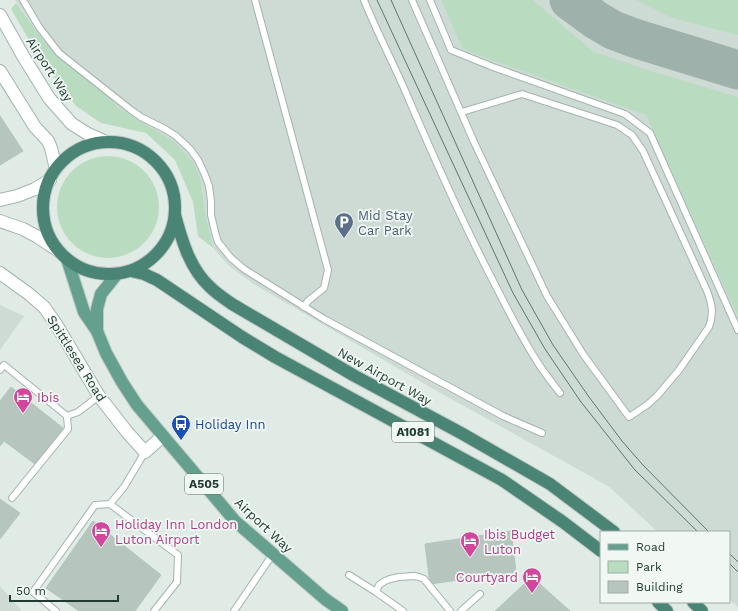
<svg xmlns="http://www.w3.org/2000/svg" width="738" height="611" viewBox="0 0 738 611" font-family="'Work Sans',sans-serif">
  <style>
    .built { fill: #cedbd5 }
    .green { fill: #b9dcc1 }
    .lines { fill: none; stroke-linecap: round; stroke-linejoin: round }
    .taxiway { stroke: #9eb1aa; stroke-width: 39 }
    .building { fill: #b6c6bf; stroke: #b3c5bc }
    .service-casing { stroke: #a3b3ad; stroke-width: 8 }
    .minor-casing { stroke: #a3b3ad; stroke-width: 14 }
    .tertiary-casing { stroke: #a3b3ad; stroke-width: 14 }
    .primary-casing { stroke: #c1c8c6; stroke-width: 14 }
    .trunk-casing { stroke: #c1c8c6; stroke-width: 14 }
    .service { stroke: #fff; stroke-width: 6 }
    .minor { stroke: #fff; stroke-width: 12 }
    .tertiary { stroke: #fff; stroke-width: 12 }
    .primary { stroke: #65a08f; stroke-width: 12 }
    .trunk { stroke: #498474; stroke-width: 12 }
    .tram { stroke: #5b776e; stroke-width: 1 }
    .labels { text-anchor: middle; stroke-width: 3.5; stroke-linejoin: round; paint-order: stroke }
    .shield { fill: #f1f8f4; stroke: #5f746d; stroke-width: 1 }
    .shield-label { font-size: 12px; font-weight: bold; fill: #213b33 }
    .street-label { font-size: 13px; fill: #213b33; stroke: #f1f8f4 }
    .service-label { font-size: 13px; fill: #4e5e75; stroke: #f1f8f4; text-anchor: start }
    .hotel-label { font-size: 13px; fill: #b23c85; stroke: #f1f8f4; text-anchor: start }
    .transit-label { font-size: 13px; fill: #164399; stroke: #f1f8f4; text-anchor: start }
  </style>
  <rect width="100%" height="100%" fill="#e0ebe6"/>
  <g class="built">
    <path d="M15,0H738V607L729,599V532H658L608,486L435,390L252,283L228,265L213,248L205,212L201,181L175,142L119,108L109,97L44,41Z"/>
    <path d="M0,305L24,316L0,350Z"/>
    <path d="M0,586L22,611H0Z"/>
  </g>
  <g class="green">
    <path d="M441,0H533L594,52L651,71L738,97V317L646,115L537,76L483,57L463,49Z"/>
    <path d="M636,0H738V35L672,18Z"/>
    <path d="M16,3L44,41L109,97L119,108L175,142L193,162L201,181L205,212L213,248L198,236L193,202L175,160L146,133L101,123L76,106L39,57L11,9Z"/>
    <circle cx="108" cy="207" r="51"/>
  </g>
  <g class="lines">
    <path class="taxiway" d="M569,0L596,20L613,30L634,38L738,70"/>
  </g>
  <g class="building">
    <path d="M0,116L23,151L0,165Z"/>
    <path d="M11,387L63,428L35,464L4,441L0,446V401Z"/>
    <path d="M0,499L20,513L0,539Z"/>
    <path d="M93,521L161,575L135,611H79L46,588Z"/>
    <path d="M511,531L516,572L430,584L425,544Z"/>
    <path d="M532,577L570,611H495Z"/>
  </g>
  <g class="lines">
    <g class="service-casing">
      <g id="service">
        <path d="M23,0L39,27L59,53L131,110L141,117L165,129L176,136L190,149L198,160L205,175L209,186L211,201V215L216,236L218,242L231,258L244,269L324,319L503,416L542,433"/>
        <path d="M255,0L328,270L324,288L308,301L304,307"/>
        <path d="M364,0C378,35 396,68 410,102C435,160 460,217 489,273C505,304 520,336 540,366C546,375 553,384 560,393"/>
        <path d="M412,0L474,142L547,296L583,354L629,417L647,405L657,396L679,370L709,327C714,313 712,304 707,291L643,151L632,135L617,125L522,94L462,112"/>
        <path d="M430,0L451,50L493,67L625,114L650,133L738,330"/>
        <path d="M0,370L4,365L67,416L78,412L99,396"/>
        <path d="M12,498L68,429L67,416"/>
        <path d="M110,504L124,487L145,452"/>
        <path d="M349,575L376,592"/>
        <path d="M56,611L33,592L95,505L110,504L178,555L177,582L154,611"/>
        <path d="M234,611L273,554"/>
        <path d="M403,611L376,592L379,585L385,581L390,579L399,577L414,576L419,577L424,579L450,611"/>
        <path d="M461,611L480,594"/>
      </g>
    </g>
    <g class="minor-casing">
      <g id="minor">
        <path d="M0,15L23,56L49,98L72,124L88,134L106,142"/>
        <path d="M0,71L35,127L48,141L51,148L56,169"/>
        <path d="M0,273L29,294L44,307L56,324L99,396L127,432L145,452L163,436"/>
      </g>
    </g>
    <g class="tertiary-casing">
      <g id="tertiary">
        <path d="M0,200L17,196L35,189L50,180"/>
        <path d="M0,221L23,229L36,236L59,251"/>
      </g>
    </g>
    <g class="primary-casing">
      <g id="primary">
        <path d="M67,259L84,312L97,331L106,353L122,382L137,405L235,521L325,599L342,611"/>
        <path d="M97,331V309L101,294L117,274"/>
      </g>
    </g>
    <g class="trunk-casing">
      <g id="trunk">
        <circle cx="109" cy="208" r="66"/>
        <path d="M175,215C182,241 190,269 210,287C217,294 225,299 232,304L353,375L461,433L550,484L614,532"/>
        <path d="M131,271L144,274L157,280L242,337L275,357L502,480L563,522L601,551"/>
        <path d="M658,602L667,611"/>
        <path d="M693,602L702,611"/>
      </g>
    </g>
    <use href="#service" class="service"/>
    <use href="#minor" class="minor"/>
    <use href="#tertiary" class="tertiary"/>
    <use href="#primary" class="primary"/>
    <use href="#trunk" class="trunk"/>
    <g class="tram">
      <path d="M377,0L513,293L545,349L581,402L635,470L698,532"/>
      <path d="M391,0L522,290L553,345L589,397L622,441L642,464L709,532"/>
      <path d="M729,553L738,562"/>
      <path d="M729,563L738,572"/>
    </g>
  </g>
  <defs>
    <g id="parking-pin" transform="scale(1)"><path d="M0 17L-7.5 6A9.5 9.5 0 1 1 7.5 6Z" fill="#5c6f8a" stroke="#f1f8f4"/><path d="M-3.5-5.5H1a3.5 3.5 0 0 1 0 7H-1V5.5H-3.5ZM-1-3.4V-.6H.8a1.4 1.4 0 0 0 0-2.8Z" fill="#fff"/></g>
    <g id="hotel-pin" transform="scale(1)"><path d="M0 17L-7.5 6A9.5 9.5 0 1 1 7.5 6Z" fill="#d1479c" stroke="#f1f8f4"/><path d="M-6-4.5h1.5V1H6V5H4.5V3h-9V5H-6ZM-4 0a1.8 1.8 0 1 1 3.6 0ZM.5 0V-2.5h3Q6-2.5 6 0Z" fill="#fff"/></g>
    <g id="bus-pin" transform="scale(1)"><path d="M0 17L-7.5 6A9.5 9.5 0 1 1 7.5 6Z" fill="#1a4fb4" stroke="#f1f8f4"/><path d="M-5-6H5V4H4V6H2V4H-2V6H-4V4H-5ZM-3.5-4V0h7V-4ZM-3.5 1.2v1.5H-2V1.2ZM2 1.2v1.5H3.5V1.2Z" fill="#fff"/></g>
  </defs>
  <g fill-rule="evenodd">
    <use href="#parking-pin" x="344" y="222"/>
    <use href="#hotel-pin" x="23" y="397"/>
    <use href="#bus-pin" x="181" y="424"/>
    <use href="#hotel-pin" x="101" y="531"/>
    <use href="#hotel-pin" x="470" y="541"/>
    <use href="#hotel-pin" x="532" y="577"/>
  </g>
  <g class="labels">
    <g class="shield">
      <rect x="392" y="422" width="42" height="20" rx="3"/>
      <rect x="185" y="474" width="38" height="20" rx="3"/>
    </g>
    <g class="shield-label">
      <text x="413" y="436">A1081</text>
      <text x="204" y="488">A505</text>
    </g>
    <g class="street-label">
      <text transform="translate(50 69) rotate(57)" y="5">Airport Way</text>
      <text transform="translate(77 358) rotate(58)" y="5">Spittlesea Road</text>
      <text transform="translate(385 376) rotate(29)" y="5">New Airport Way</text>
      <text transform="translate(264 525) rotate(43)" y="5">Airport Way</text>
    </g>
    <g class="service-label">
      <text x="358" y="220">Mid Stay<tspan x="358" dy="15">Car Park</tspan></text>
    </g>
    <g class="hotel-label">
      <text x="37" y="402">Ibis</text>
      <text x="115" y="529">Holiday Inn London<tspan x="115" dy="15">Luton Airport</tspan></text>
      <text x="484" y="539">Ibis Budget<tspan x="484" dy="15">Luton</tspan></text>
      <text x="518" y="582" text-anchor="end">Courtyard</text>
    </g>
    <g class="transit-label">
      <text x="195" y="429">Holiday Inn</text>
    </g>
  </g>
  <rect x="600" y="531" width="130" height="72" fill="#f1f8f4" stroke="#9eaca7"/>
  <rect x="608" y="544" width="20" height="6" fill="#65a08f" stroke="#9eaca7"/>
  <text x="636" y="551" font-size="12" fill="#213b33">Road</text>
  <rect x="608" y="561" width="20" height="12" fill="#b9dcc1" stroke="#9eaca7"/>
  <text x="636" y="571" font-size="12" fill="#213b33">Park</text>
  <rect x="608" y="581" width="20" height="12" fill="#b6c6bf" stroke="#9eaca7"/>
  <text x="636" y="591" font-size="12" fill="#213b33">Building</text>
  <path d="M10 595v6h108v-6" fill="none" stroke="#213b33" stroke-width="2"/>
  <text x="16" y="595" font-size="12" fill="#213b33" stroke="#f1f8f4" stroke-width="3" paint-order="stroke">50 m</text>
</svg>
